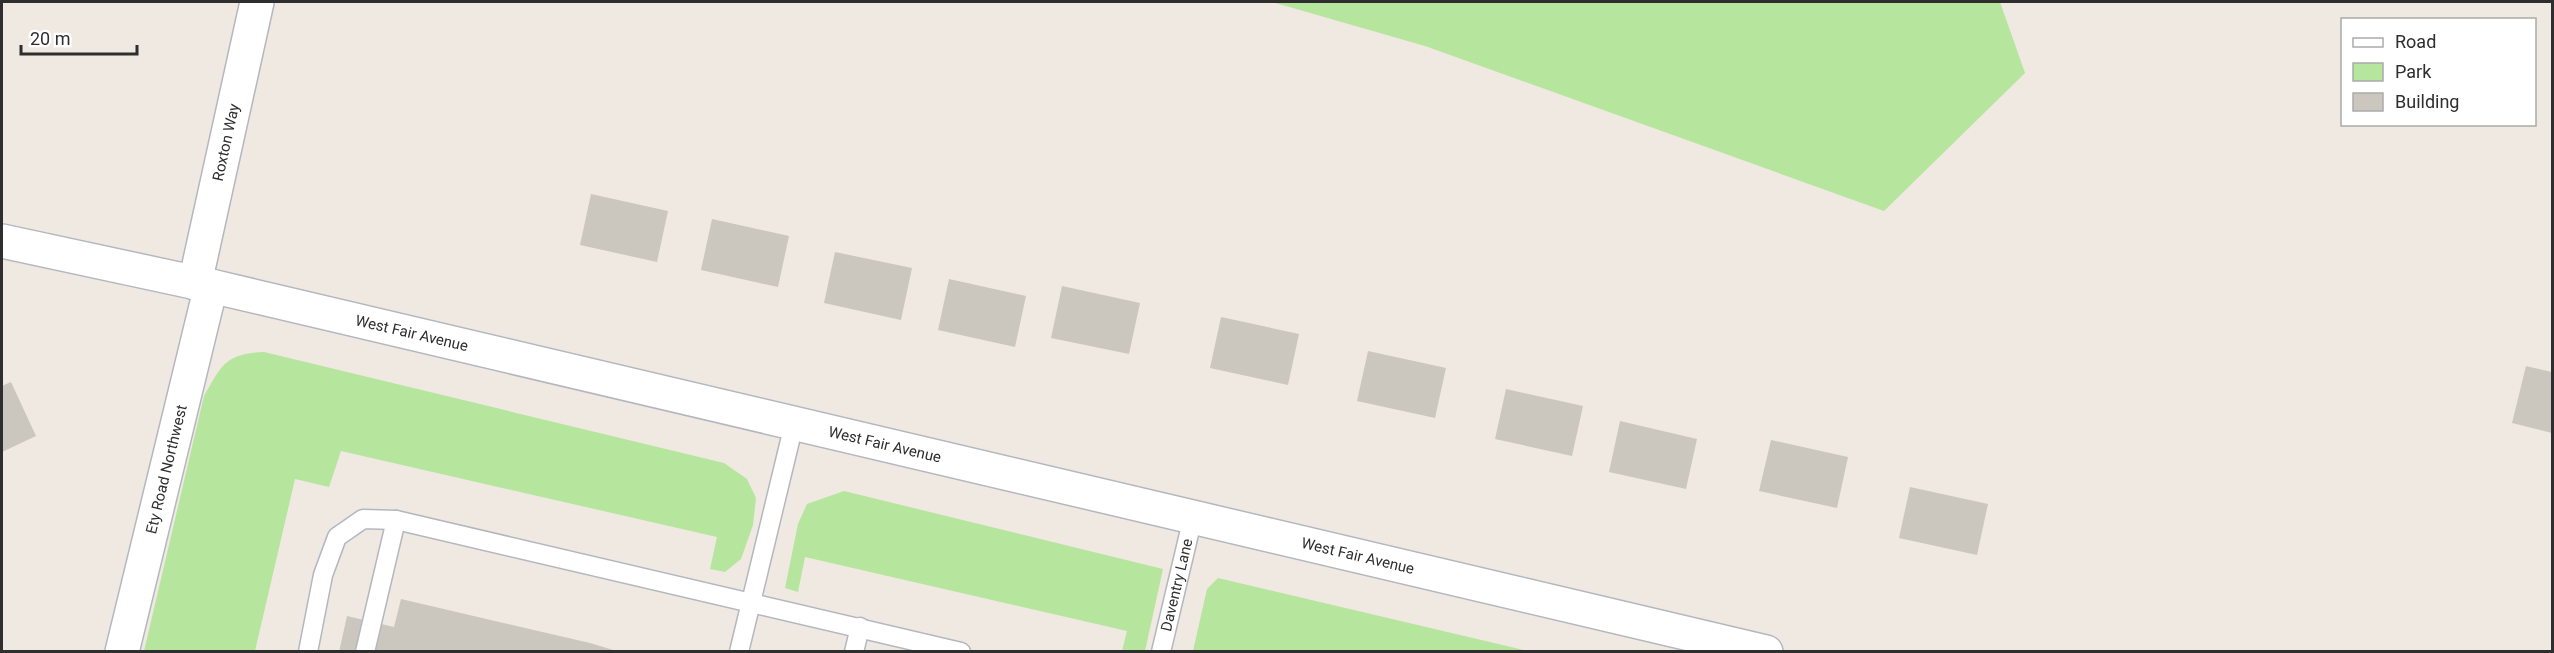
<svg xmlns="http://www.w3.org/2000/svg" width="2554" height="653" viewBox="0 0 2554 653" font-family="Roboto,sans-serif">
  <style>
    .green { fill: #b6e59e }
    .building { fill: #cbc7bf }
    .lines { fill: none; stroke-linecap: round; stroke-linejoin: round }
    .service-casing { stroke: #b4b7c1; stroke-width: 21 }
    .minor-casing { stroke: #b4b7c1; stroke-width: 36 }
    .tertiary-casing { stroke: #b4b7c1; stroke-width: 36 }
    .service { stroke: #fff; stroke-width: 18 }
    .minor { stroke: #fff; stroke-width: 33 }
    .tertiary { stroke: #fff; stroke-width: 33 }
    .labels { text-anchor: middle; stroke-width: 5; stroke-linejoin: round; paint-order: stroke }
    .street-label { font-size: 15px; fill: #2e2e2e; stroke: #fff }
  </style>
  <rect width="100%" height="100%" fill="#efe9e1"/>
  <g class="green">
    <path d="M1272,2H2000L2025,73L1884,211L1425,46Z"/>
    <path d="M264,352L724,463L747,479L756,498L753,525L741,559L725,572L710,569L717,537L341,451L329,487L295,479L255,651H144L204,396C222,365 225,354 264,352Z"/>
    <path d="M844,491L1163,569L1145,651H1122L1127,631L805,557L798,592L785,588L798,524L807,504Z"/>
    <path d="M1218,578L1528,651H1193L1207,589Z"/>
  </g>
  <g class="building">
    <path d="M591,194L668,211L657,262L580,245Z"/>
    <path d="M712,219L789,236L778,287L701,270Z"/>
    <path d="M835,252L912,268L901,320L824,303Z"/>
    <path d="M949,279L1026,296L1015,347L938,330Z"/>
    <path d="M1062,286L1140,303L1129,354L1051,338Z"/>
    <path d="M1221,317L1299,334L1288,385L1210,368Z"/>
    <path d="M1368,351L1446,368L1435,418L1357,401Z"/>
    <path d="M2526,366L2552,372V433L2512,423Z"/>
    <path d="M11,382L36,436L2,452V386Z"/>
    <path d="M1506,389L1583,406L1572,456L1495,439Z"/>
    <path d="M1620,421L1697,439L1686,489L1609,472Z"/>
    <path d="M1771,440L1848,457L1837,508L1759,491Z"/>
    <path d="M1910,487L1988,504L1977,555L1899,538Z"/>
    <path d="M401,599L590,643L620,652H339L347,616L394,627Z"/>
  </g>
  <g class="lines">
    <g class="service-casing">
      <g id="service">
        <path d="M308,652L323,575L337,537L363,519L396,520L961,652"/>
        <path d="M365,652L396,520"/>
        <path d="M739,652L794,424"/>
        <path d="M854,652L860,627"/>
        <path id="s1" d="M1161,652L1193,517"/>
      </g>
    </g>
    <g class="minor-casing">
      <g id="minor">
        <path id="s2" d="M195,283L257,2"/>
      </g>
    </g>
    <g class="tertiary-casing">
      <g id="tertiary">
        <path id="s3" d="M2,241L211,286L1766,652"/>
        <path id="s4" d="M122,652L211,286"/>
      </g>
    </g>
    <use href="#service" class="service"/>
    <use href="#minor" class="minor"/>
    <use href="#tertiary" class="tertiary"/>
  </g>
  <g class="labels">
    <g class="street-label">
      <text dy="5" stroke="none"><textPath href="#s2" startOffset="144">Roxton Way</textPath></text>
      <text dy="5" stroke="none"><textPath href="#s3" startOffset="420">West Fair Avenue</textPath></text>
      <text dy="5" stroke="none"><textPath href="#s3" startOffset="906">West Fair Avenue</textPath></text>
      <text dy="5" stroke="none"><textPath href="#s4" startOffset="188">Ety Road Northwest</textPath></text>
      <text dy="5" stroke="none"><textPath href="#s3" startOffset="1392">West Fair Avenue</textPath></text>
      <text dy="5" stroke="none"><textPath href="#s1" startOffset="69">Daventry Lane</textPath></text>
    </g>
  </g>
  <rect width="2554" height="653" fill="none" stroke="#2e2e2e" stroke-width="6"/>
  <rect x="2341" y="18" width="195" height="108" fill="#ffffff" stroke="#ababab" stroke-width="1.5"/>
  <rect x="2353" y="38" width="30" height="9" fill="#ffffff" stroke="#ababab" stroke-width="1.5"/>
  <text x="2395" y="48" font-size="18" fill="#2e2e2e">Road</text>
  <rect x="2353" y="63" width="30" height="18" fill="#b6e59e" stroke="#ababab" stroke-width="1.5"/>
  <text x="2395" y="78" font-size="18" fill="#2e2e2e">Park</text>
  <rect x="2353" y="93" width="30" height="18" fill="#cbc7bf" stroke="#ababab" stroke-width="1.5"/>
  <text x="2395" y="108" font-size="18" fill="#2e2e2e">Building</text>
  <path d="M21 45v9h116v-9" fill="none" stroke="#2e2e2e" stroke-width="3"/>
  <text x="30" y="45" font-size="18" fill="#2e2e2e" stroke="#ffffff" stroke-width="4.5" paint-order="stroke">20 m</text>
</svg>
